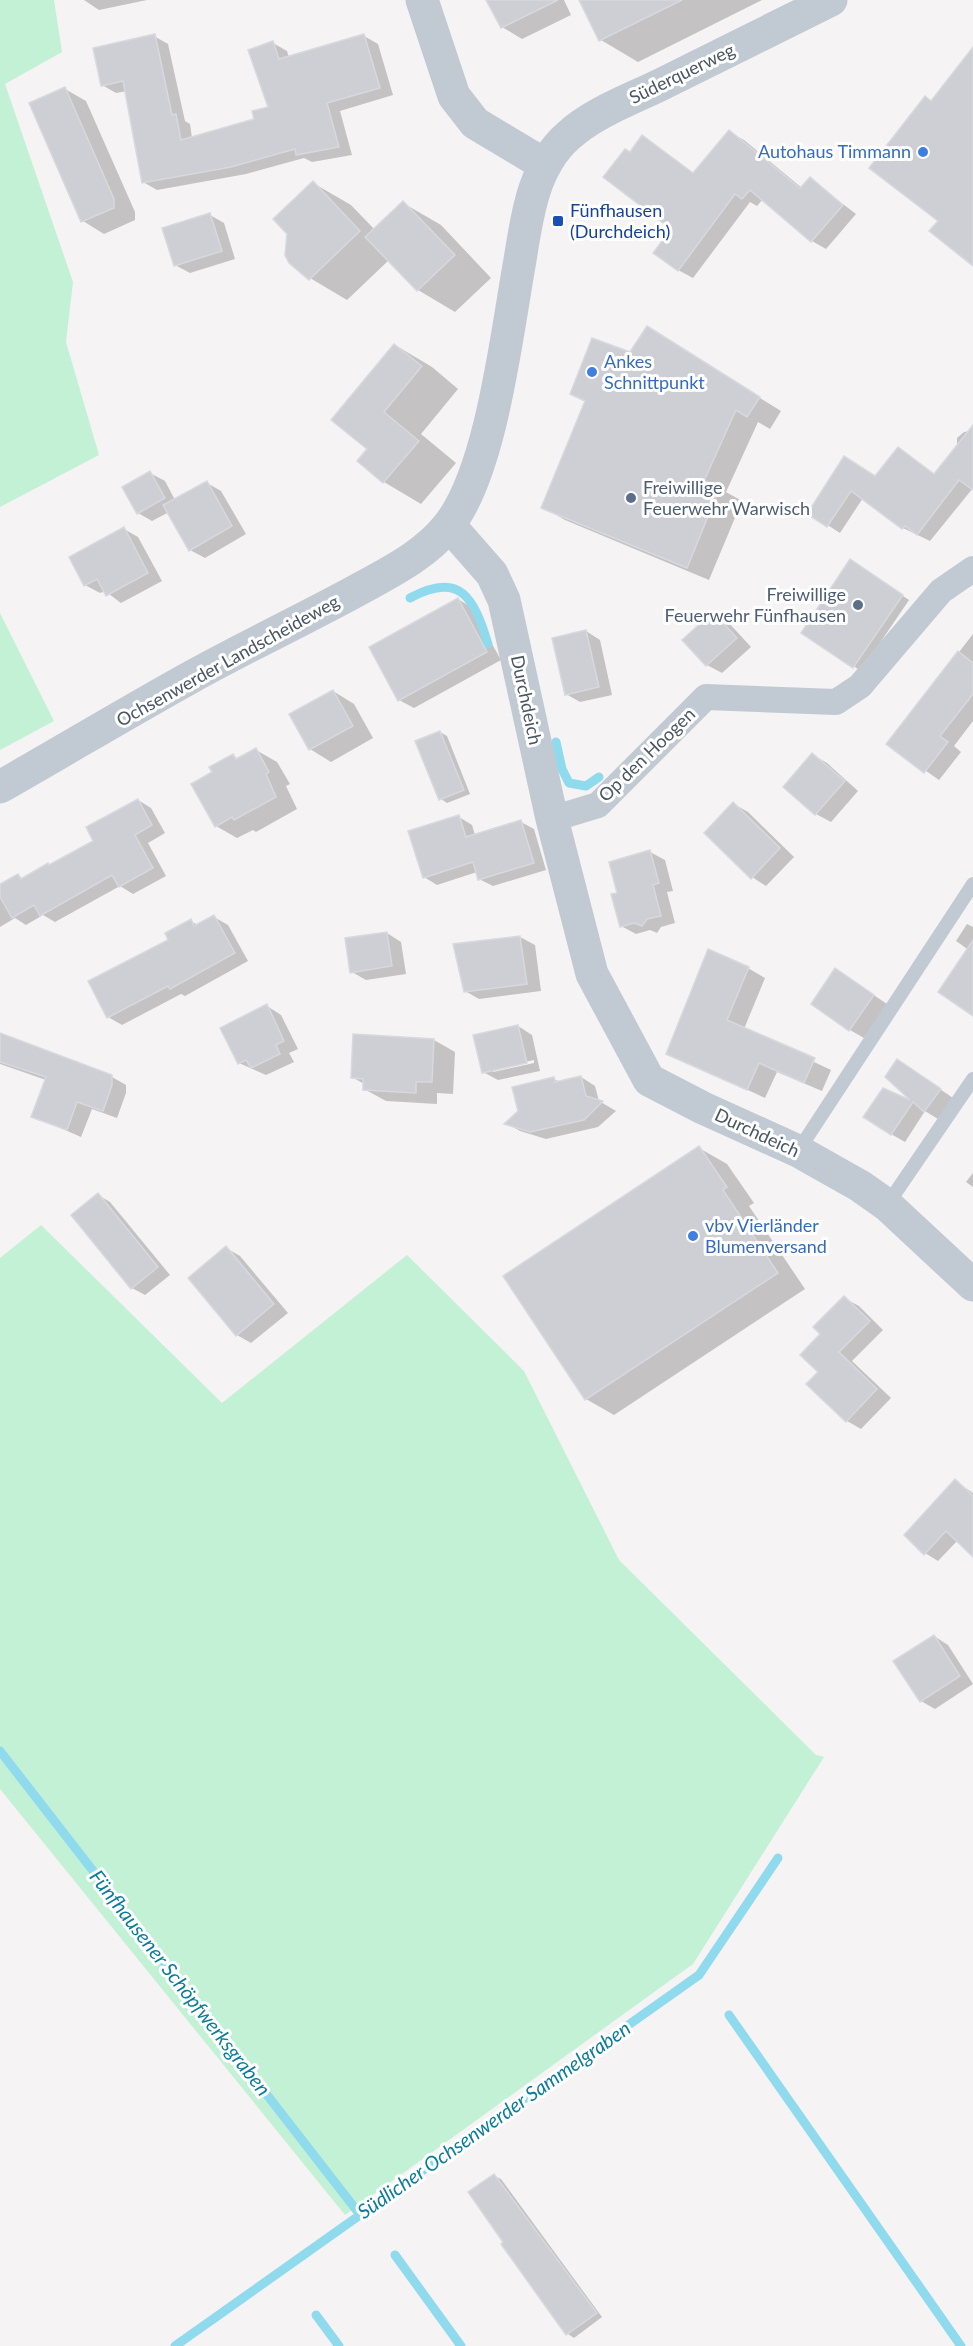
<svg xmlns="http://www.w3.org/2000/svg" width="973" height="2346" viewBox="0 0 973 2346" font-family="Lato,sans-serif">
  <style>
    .green { fill: #c3f1d5 }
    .shadow { fill: #0003; fill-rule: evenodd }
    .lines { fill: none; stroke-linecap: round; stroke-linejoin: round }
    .stream { stroke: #90daee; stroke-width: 9 }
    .building { fill: #cdcfd5; stroke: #d7d9de; stroke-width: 1.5 }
    .service { stroke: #c1cad2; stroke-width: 14 }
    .minor { stroke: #c1cad2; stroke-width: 26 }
    .tertiary { stroke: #c1cad2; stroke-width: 33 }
    .shop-dot { fill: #3f7fe0; stroke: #fff; stroke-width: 2 }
    .transit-dot { fill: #1a4fb4; stroke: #fff; stroke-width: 2 }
    .service-dot { fill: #5c6f8a; stroke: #fff; stroke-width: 2 }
    .labels { text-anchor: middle; stroke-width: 6; stroke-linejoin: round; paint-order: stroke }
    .street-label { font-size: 18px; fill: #4a5661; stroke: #fff }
    .shop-label { font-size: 18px; fill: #366cbe; stroke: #fff; text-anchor: start }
    .transit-label { font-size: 18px; fill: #164399; stroke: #fff; text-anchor: start }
    .service-label { font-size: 18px; fill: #4e5e75; stroke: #fff; text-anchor: start }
    .water-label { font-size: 20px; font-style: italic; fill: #0c7c9b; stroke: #fff }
  </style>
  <rect width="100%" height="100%" fill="#f5f3f3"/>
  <g class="green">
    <path d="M0,0H54L62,52L5,84L73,282L66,342L99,455L0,507Z"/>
    <path d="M0,613L54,721L0,750Z"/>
    <path d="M41,1225L222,1403L407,1255L524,1371L619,1560L816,1755L824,1757L693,1964L345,2215L0,1789V1258Z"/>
  </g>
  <g class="shadow">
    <path d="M84,0H147L99,10Z"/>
    <path d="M488,0H564L571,15L522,39L502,27Z"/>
    <path d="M582,0H762L638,62L601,40Z"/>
    <path d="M154,36L168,44L185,121L190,124L192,138L255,120L270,108L273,43L287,51L289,58L364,36L378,44L393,95L340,111L352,155L312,162L304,158L246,174L157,190L143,182L127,91L116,93L102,85Z"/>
    <path d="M65,89L86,101L135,212V220L104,234L83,221L31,104Z"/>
    <path d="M729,132L744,140L802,188L810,179L856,214L826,249L812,241L763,199L757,206L750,202L693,278L678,270L673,229L630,153L643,137L694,174Z"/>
    <path d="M313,183L351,205L375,230L403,203L441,225L491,278L455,312L418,290L389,260L347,300L310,278Z"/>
    <path d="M210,215L224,223L235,259L190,273L175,265Z"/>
    <path d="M669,341L781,411L770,429L758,422L726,492L742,501L709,580L565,520L543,507L630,354Z"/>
    <path d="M395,345L432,367L458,389L421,434L456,463L421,504L384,482L359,461L369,449Z"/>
    <path d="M973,431V488L930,541L903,528L863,498L840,533L809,513L875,478L898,449L936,475L957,448V438L964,432Z"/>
    <path d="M150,473L165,481L175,500L207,483L221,491L246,534L205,558L190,550L169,512L152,521L138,513Z"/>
    <path d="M124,529L138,537L162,581L121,603L105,591L100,593L85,585Z"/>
    <path d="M857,565L909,600L861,671L803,632Z"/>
    <path d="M458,599L472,608L501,660L414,708L399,700Z"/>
    <path d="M714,614L728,622L751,647L722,673L707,665L685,640Z"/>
    <path d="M586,631L600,640L612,695L580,702L566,694Z"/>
    <path d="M973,634V721L954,746L961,752L939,780L888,744Z"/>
    <path d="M333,691L354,704L373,738L331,762L310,749Z"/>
    <path d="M440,732L447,736L470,794L447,803L441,799Z"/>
    <path d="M256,750L277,762L290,784L286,786L297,809L256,832L253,830L237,838L216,826L233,756L239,759Z"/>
    <path d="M813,755L827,763L858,791L831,822L816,814L785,787Z"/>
    <path d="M138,800L151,808L165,833L148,843L166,876L133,894L120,886L55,922L43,915L26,925L15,918L0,927V886L18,876L24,879L51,866L95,842Z"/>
    <path d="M734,804L748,812L794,857L766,886L752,877Z"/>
    <path d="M459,817L472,825L475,835L521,822L534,829L546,870L493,886L479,879L477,872L437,885L424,877Z"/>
    <path d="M650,852L665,860L673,891L667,892L675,923L661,927L657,933L650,930L636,934L621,926L619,894Z"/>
    <path d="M214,917L228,925L248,961L185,996L181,994L122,1025L108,1017L170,941L190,921L198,925Z"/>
    <path d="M967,924L973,927V953L956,941Z"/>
    <path d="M387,933L401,942L406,974L366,980L352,972Z"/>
    <path d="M520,937L535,945L541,991L479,999L465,991Z"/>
    <path d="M748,968L765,978L744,1029L831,1070L822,1091L777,1072L765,1098L668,1053Z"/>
    <path d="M850,979L887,1004L864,1038L850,1030Z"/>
    <path d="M267,1006L281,1015L298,1049L289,1053L294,1062L266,1075L239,1063Z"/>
    <path d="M518,1026L532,1035L540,1071L498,1080L483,1072ZM534,1060V1063L493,1072V1069Z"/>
    <path d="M0,1037L112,1077L126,1085V1093L117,1118L92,1109L81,1137L33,1116L46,1080L0,1064Z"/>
    <path d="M434,1040L455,1052L453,1094L437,1093V1104L386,1101L364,1089V1084L352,1077Z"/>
    <path d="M911,1069L953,1098L938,1119L925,1111L905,1142L891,1134L884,1090L917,1104Z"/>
    <path d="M581,1077L595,1086L599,1101L616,1111L598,1127L546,1139L520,1131L506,1123L554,1079L560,1082Z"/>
    <path d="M699,1148L727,1164L754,1203L749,1206L805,1289L614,1415L586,1399L505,1276Z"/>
    <path d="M973,1173V1187L966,1182Z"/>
    <path d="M98,1195L110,1202L170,1275L145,1295L132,1288L73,1216Z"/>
    <path d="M226,1248L240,1256L288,1313L251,1343L237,1335Z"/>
    <path d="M844,1298L859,1306L883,1330L852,1361L891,1398L861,1429L847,1421L820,1372L822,1334Z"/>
    <path d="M955,1481L973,1493V1553L958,1540L938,1561L925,1553Z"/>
    <path d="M934,1636L948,1645L973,1684L935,1709L921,1701Z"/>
    <path d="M494,2176L501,2179L602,2317L574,2338L568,2334L505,2242Z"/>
  </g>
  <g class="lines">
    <g class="stream">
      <path d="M410,598C461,570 474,599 488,644"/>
      <path d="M556,742L562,769L569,783L586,786L599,777"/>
      <path d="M0,1751L361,2216"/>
      <path d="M729,2015L961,2346"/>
      <path d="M395,2255L461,2346"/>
      <path d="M316,2315L339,2346"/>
      <path d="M175,2346L699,1975L778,1858"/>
    </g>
  </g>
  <g class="building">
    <path d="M486,0H558L501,28Z"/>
    <path d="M579,0H682L599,41Z"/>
    <path d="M155,34L172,115L176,114L181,140L254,119L252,111L268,107L248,50L273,41L279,59L364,34L380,88L327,103L339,147L296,155L295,149L231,167L142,183L123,81L101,86L93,48Z"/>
    <path d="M973,47V266L929,231L938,221L869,168L925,96L931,101Z"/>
    <path d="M65,87L114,199V208L81,222L29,103Z"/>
    <path d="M729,130L800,188L810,177L843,205L811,242L750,190L742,199L735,194L678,271L653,253L671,229L603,177L625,149L630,152L642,135L693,173Z"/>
    <path d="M313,181L360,231L309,280L289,263L285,255L287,234L273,219Z"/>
    <path d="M403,201L455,255L417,291L365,237Z"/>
    <path d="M210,213L222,251L174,266L162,228Z"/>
    <path d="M647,326L760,397L747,417L736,410L704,481L720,487L687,568L541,508L585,401L570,394L592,338L630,352Z"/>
    <path d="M394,344L422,366L384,412L419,441L383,483L357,461L367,449L331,420Z"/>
    <path d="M973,425V490L959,480L917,535L905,526L902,529L851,491L827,527L807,514L844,456L875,476L898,447L934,474Z"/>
    <path d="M150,471L165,498L137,514L122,487Z"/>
    <path d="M207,481L232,526L189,551L163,505Z"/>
    <path d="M124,527L148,573L106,596L97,579L84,586L69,557Z"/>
    <path d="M850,559L903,595L853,668L801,633Z"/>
    <path d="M458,598L487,652L398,701L369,647Z"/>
    <path d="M713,612L737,638L706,666L682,640Z"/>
    <path d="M586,630L599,687L565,695L552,638Z"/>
    <path d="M958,651L973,663V694L940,736L948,742L924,773L886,744Z"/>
    <path d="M333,690L353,726L309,750L289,714Z"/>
    <path d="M440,731L464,790L439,800L415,741Z"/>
    <path d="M256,748L269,772L266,774L276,797L234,820L232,817L215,827L191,784L212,772L209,767L233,754L236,759Z"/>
    <path d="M812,753L845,781L815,815L783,787Z"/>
    <path d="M138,799L152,825L135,835L153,868L119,887L112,875L40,916L34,905L12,918L0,897V884L18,874L21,879L48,863L49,865L93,841L86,827Z"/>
    <path d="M733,802L780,848L751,879L704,833Z"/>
    <path d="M459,815L466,837L521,820L534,863L478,880L473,862L423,878L408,831Z"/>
    <path d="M650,850L659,883L653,885L661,916L647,919L642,926L634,923L620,927L611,894L617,893L609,862Z"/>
    <path d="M214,915L235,953L170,989L168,986L107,1018L88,981L168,940L165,933L191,919L194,926Z"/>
    <path d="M387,932L392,966L350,973L345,938Z"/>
    <path d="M520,936L527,984L464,992L453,944Z"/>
    <path d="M973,940V1016L938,992Z"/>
    <path d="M708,949L749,967L727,1020L815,1058L804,1083L759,1063L747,1090L666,1054Z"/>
    <path d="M835,968L874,995L849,1031L811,1004Z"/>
    <path d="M267,1004L284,1041L276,1045L280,1054L251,1068L246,1060L238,1064L220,1028Z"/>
    <path d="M518,1025L527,1063L482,1073L473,1035Z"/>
    <path d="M0,1033L112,1075V1085L103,1111L77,1102L67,1130L31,1117L46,1077L0,1062Z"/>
    <path d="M353,1034L434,1039L432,1082H416V1093L363,1090V1079L351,1078Z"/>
    <path d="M897,1059L941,1089L924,1112L913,1102L891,1135L863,1117L883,1088L910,1100L885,1077Z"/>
    <path d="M581,1076L586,1096L603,1101L584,1120L530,1132L504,1124L518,1111L512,1087L554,1077L555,1082Z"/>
    <path d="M699,1146L727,1187L723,1190L778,1273L585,1400L503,1276Z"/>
    <path d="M98,1193L158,1267L131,1289L71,1215Z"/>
    <path d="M226,1246L274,1304L236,1336L188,1278Z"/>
    <path d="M844,1296L870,1321L839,1352L877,1389L846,1422L806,1384L818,1372L800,1355L820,1334L813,1327Z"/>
    <path d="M955,1479L973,1496V1557L946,1531L924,1555L904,1535Z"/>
    <path d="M934,1635L960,1676L920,1702L893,1661Z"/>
    <path d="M494,2174L597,2313L566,2335L501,2244L503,2242L468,2192Z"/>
  </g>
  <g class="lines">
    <g class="service">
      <path d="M798,1151L973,884"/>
      <path d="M887,1205L973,1079"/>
    </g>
    <path class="minor" d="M552,819L598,805L706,697L836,702L860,686L941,591L973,569"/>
    <g class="tertiary">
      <path d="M422,0L454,96L475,123L545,165"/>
      <path d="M449,525L492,574L504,600L552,819L592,974L649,1080L703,1108L798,1151L860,1186L887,1205L973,1285"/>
      <path d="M0,787C65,750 128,712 193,676C249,645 307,618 363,587C392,571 426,554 448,526C492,471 507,331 520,260C527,216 533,167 568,136C593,113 629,100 660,85C717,57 774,28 831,0"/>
    </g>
  </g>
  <g class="shop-dot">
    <circle cx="923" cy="152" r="6"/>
    <circle cx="592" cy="372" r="6"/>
    <circle cx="693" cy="1236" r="6"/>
  </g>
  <rect class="transit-dot" x="552" y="215" width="12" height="12" rx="3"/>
  <g class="service-dot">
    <circle cx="631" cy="498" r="6"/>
    <circle cx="858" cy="605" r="6"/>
  </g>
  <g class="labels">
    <g class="street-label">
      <text transform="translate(682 74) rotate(-26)" y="6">Süderquerweg</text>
      <text transform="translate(228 661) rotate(-29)" y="6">Ochsenwerder Landscheideweg</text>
      <text transform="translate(526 700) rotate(78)" y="6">Durchdeich</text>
      <text transform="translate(647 755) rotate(-44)" y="6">Op den Hoogen</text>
      <text transform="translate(757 1133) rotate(25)" y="6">Durchdeich</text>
    </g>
    <g class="shop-label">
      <text x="911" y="158" text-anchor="end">Autohaus Timmann</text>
      <text x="604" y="368">Ankes<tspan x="604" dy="21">Schnittpunkt</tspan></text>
      <text x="705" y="1232">vbv Vierländer<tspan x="705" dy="21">Blumenversand</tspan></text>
    </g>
    <g class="transit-label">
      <text x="570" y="217">Fünfhausen<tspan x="570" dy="21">(Durchdeich)</tspan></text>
    </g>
    <g class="service-label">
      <text x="643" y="494">Freiwillige<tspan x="643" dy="21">Feuerwehr Warwisch</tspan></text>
      <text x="846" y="601" text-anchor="end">Freiwillige<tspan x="846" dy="21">Feuerwehr Fünfhausen</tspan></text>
    </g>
    <g class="water-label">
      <text transform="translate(180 1983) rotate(52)" y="7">Fünfhausener Schöpfwerksgraben</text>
      <text transform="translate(494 2120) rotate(-35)" y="7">Südlicher Ochsenwerder Sammelgraben</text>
    </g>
  </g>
</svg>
